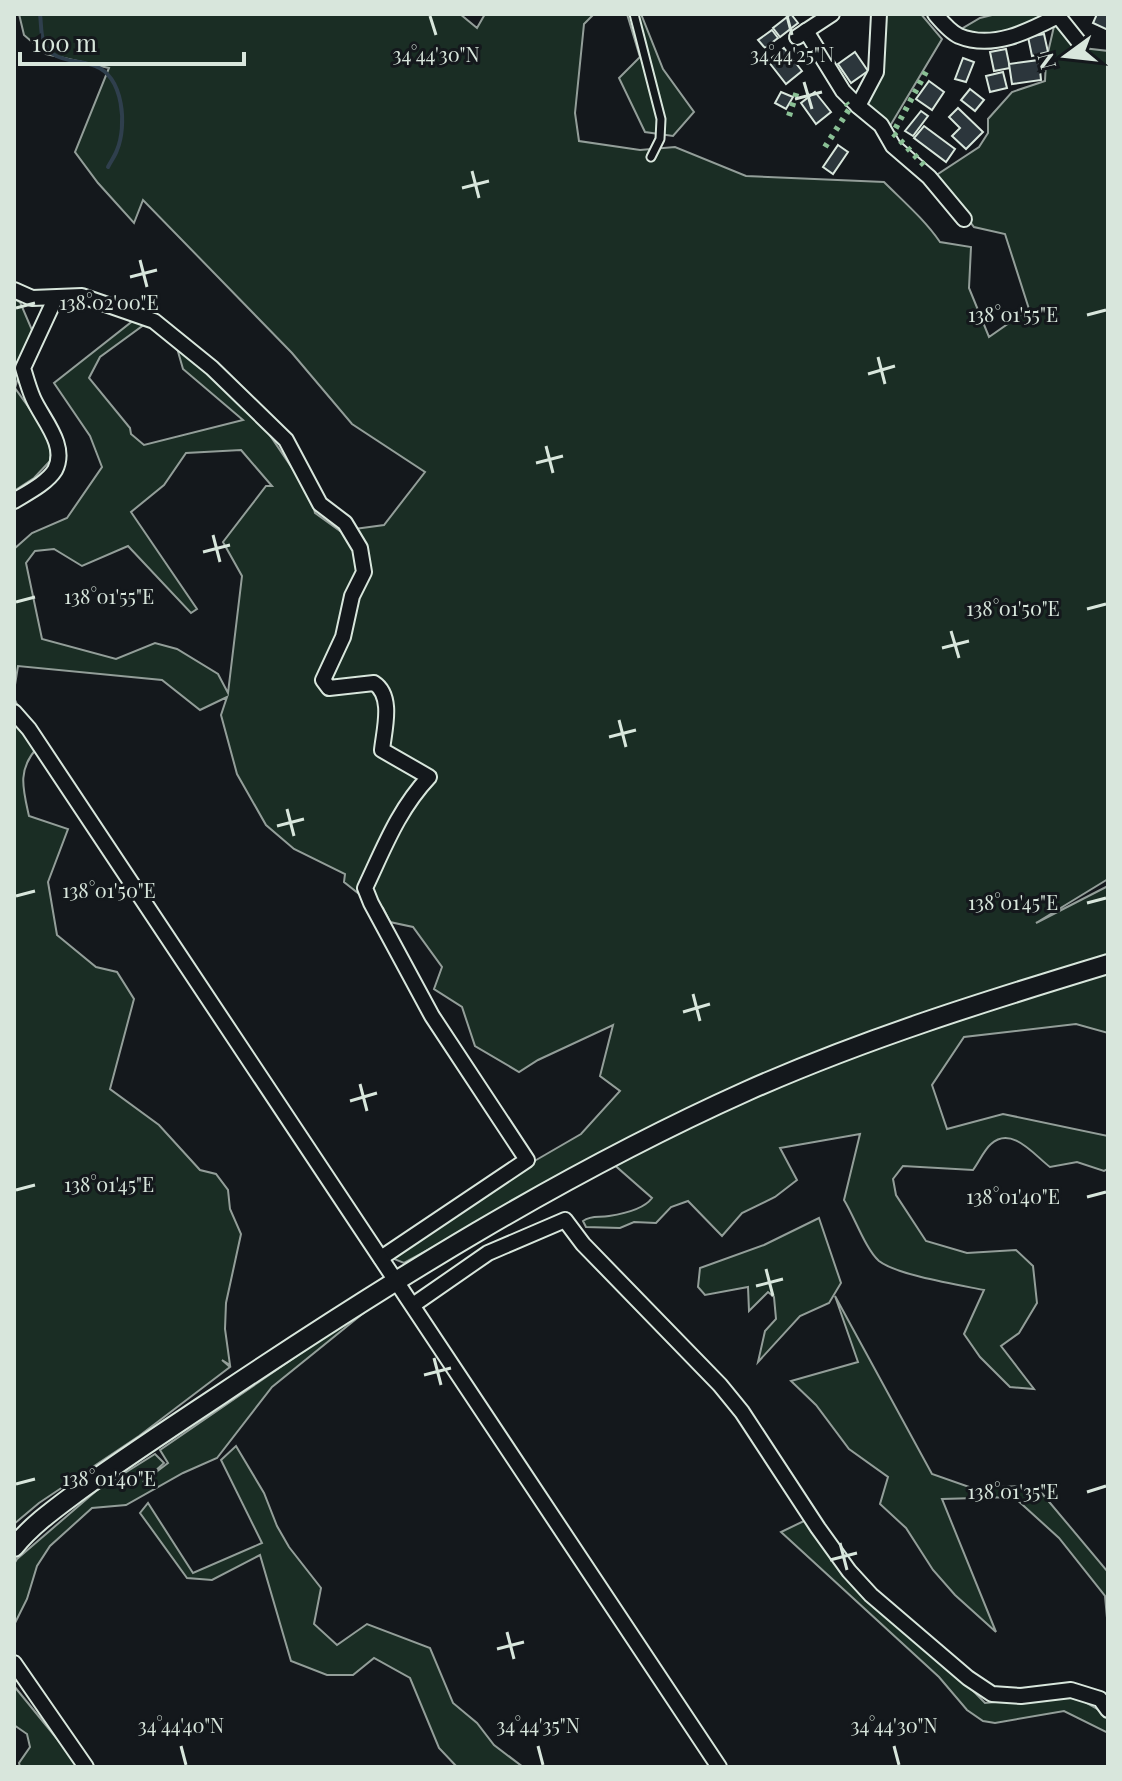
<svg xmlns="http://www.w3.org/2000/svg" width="1122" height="1781" viewBox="0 0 1122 1781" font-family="'Playfair Display',serif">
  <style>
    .green { fill: #1a2d24; stroke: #939e99; stroke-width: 2; fill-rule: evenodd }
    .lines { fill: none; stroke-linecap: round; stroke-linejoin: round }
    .stream { stroke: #2f3f4d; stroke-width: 4 }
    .building { fill: #2c363c; stroke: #d8e6dc; stroke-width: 2 }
    .lane-casing { stroke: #d8e6dc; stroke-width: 11 }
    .street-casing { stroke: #d8e6dc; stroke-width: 18 }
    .secondary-casing { stroke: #d8e6dc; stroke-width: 22 }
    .lane { stroke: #14181c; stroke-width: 7 }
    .street { stroke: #14181c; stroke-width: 14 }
    .secondary { stroke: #14181c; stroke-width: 18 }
    .hedge { stroke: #8ac095; stroke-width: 6; stroke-dasharray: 4 6; stroke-linecap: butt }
    .ticks { fill: none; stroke: #d8e6dc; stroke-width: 3 }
    .ticks-label { font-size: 20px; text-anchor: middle; fill: #d8e6dc; stroke: #14181c; stroke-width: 6; stroke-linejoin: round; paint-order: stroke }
  </style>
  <rect width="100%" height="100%" fill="#14181c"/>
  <g class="green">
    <path d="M19,14H460L477,28L485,14H594L584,24L575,113L579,141L640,150L675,147L746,176L884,182C904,202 924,219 940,242L971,247L969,288L989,337L1029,309L1005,234L974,227L935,176L979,147L988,133V119L1012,92L1045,81L1046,61L1055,22L1083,48L1108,51V879L1036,923L1108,886V1033L1076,1024L964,1037L932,1085L947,1129L1003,1114L1108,1136V1169L1104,1171L1077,1162L1050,1167C1035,1156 1012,1125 991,1144C984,1150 979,1162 973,1170L903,1166L893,1179L896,1195L926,1241L967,1253L1016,1250L1033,1266L1037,1303L1019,1333L1001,1346L1034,1389L1010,1387L980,1357L964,1334L984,1290C959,1285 897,1275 879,1261C866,1250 854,1216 844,1200L860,1134L780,1148L797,1180L775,1197L742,1213L722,1236L688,1201L671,1207L656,1223L634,1222L620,1228L586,1227L583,1221C592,1215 599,1218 609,1216C622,1214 644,1209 652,1198L603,1155L404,1263L394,1259L415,1239L531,1163L581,1134L620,1091L600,1076L613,1025L538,1060L519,1072L475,1046L462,1007L434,989L442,967L413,927L390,922L383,908L378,909L344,882L345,874L294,849L266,825L237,774L221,715L227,697L200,710L162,680L18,666L14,691V549L32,533L67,518L102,467L90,436L54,383L134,320L145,324L100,357L89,378L130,428L131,434L144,445L243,420L183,369L175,341L267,431L311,496L315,513L340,531L384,525L425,472L352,424L292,353L143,200L134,223L98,183L75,152L109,68L46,54L24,35ZM241,450L272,486H266L223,542L242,576L228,693L218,674L177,649L155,643L116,659L42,639L26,563L35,551L54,549L82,566L128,546L191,613L197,609L131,512L164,485L186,453Z"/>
    <path d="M627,14H641L663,69L694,112L673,136L645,132L619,78L640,57Z"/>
    <path d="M885,14H921L942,39L890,126L860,103Z"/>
    <path d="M996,14H1057L1029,32L977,36L958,31L980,18Z"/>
    <path d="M14,299L20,302L32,330L15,388L52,440L50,461L34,478L14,491Z"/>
    <path d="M14,698L37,748C17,770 23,789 29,816L68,829L48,882L57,935L96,967L117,972L134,999L110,1089L159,1125L200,1170L216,1174L228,1190L230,1209L241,1234L226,1303L225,1329L230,1365L222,1360L230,1367L139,1436L39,1503L14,1524Z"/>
    <path d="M819,1218L841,1283L829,1303L800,1316L758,1362L765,1331L776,1319L774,1297L768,1292L749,1311L748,1287L705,1295L698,1287L700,1268L764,1245Z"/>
    <path d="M387,1294L272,1387L217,1458L183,1473L126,1505L92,1508L50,1546L37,1566L27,1599L14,1625V1564L17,1559L96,1491L155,1454L164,1463L143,1482L168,1463L160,1450Z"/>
    <path d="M835,1296L932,1474L972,1488L1022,1486L1040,1491L1108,1572V1629L1105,1596L1059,1538L1014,1497L942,1499L996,1632L955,1595L933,1570L906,1528L880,1504L888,1477L849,1449L816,1405L791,1381L858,1362Z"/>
    <path d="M236,1446L264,1493L277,1526L289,1547L321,1588L314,1624L337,1645L367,1624L430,1648L453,1703L477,1723L494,1745L523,1767H457L439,1748L410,1678L374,1658L353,1675H327L291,1661L260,1555L212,1580L187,1578L140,1513L148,1503L193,1573L262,1543L221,1460Z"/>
    <path d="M806,1520L985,1703L1072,1695L1108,1715V1733L1064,1711L995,1723L983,1721L967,1710L939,1677L781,1532Z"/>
    <path d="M14,1686L76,1762L80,1767H20L19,1763L30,1747L27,1734L14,1725Z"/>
  </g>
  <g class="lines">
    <path class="stream" d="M40,14C42,28 39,45 53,54C64,62 83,61 95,66C124,77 127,126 117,150C115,156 111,161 108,167"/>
  </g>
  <g class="building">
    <path d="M791,14L798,23L780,37L773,28Z"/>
    <path d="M1097,14H1108V30L1093,23Z"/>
    <path d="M772,30L778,38L765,48L758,40Z"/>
    <path d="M1044,34L1048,52L1032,56L1028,37Z"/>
    <path d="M784,48L802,71L786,84L768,61Z"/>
    <path d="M1006,49L1010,68L994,71L990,52Z"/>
    <path d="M855,52L868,71L851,83L838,64Z"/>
    <path d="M963,58L974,62L966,82L955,79Z"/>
    <path d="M1039,60L1041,80L1012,84L1009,64Z"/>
    <path d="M1003,72L1007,88L990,92L986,76Z"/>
    <path d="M929,81L944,92L932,110L916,99Z"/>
    <path d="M970,89L984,100L975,111L961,100Z"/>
    <path d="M781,92L793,97L786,109L775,103Z"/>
    <path d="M815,92L831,112L816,124L801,103Z"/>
    <path d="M958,108L983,132L966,149L952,136L960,128L949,117Z"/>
    <path d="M921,111L928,116L913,136L905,131Z"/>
    <path d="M924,126L955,149L946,162L914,138Z"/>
    <path d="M838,145L848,152L833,174L823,167Z"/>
  </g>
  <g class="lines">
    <g class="lane-casing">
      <path id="lane" d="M634,14L661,119L660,139L651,157"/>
    </g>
    <g class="street-casing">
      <g id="street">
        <path d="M879,14L876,72L858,106L881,125L893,146L929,177L964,219"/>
        <path d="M935,14C941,21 950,32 959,36C993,50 1029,31 1058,16L1078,41"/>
        <path d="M806,31L843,91L858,106"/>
        <path d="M797,37L832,14"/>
        <path d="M14,290L32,298L82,296L154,321L212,368L286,440L320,504L345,523L360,548L364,572L352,596L343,637L323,680L329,688L374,683C394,696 384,730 382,750L429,777C398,810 384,848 365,888L371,903L432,1016L527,1160L381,1258"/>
        <path d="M14,501C27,493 47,483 55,470C68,445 42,419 33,398C29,389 26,378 23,368L55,299"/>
        <path d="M14,712L29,729L719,1767"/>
        <path d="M413,1305L488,1253L565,1220L583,1244L720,1385L742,1412L818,1528L849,1571L871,1595L968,1678L992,1694L1021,1696L1071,1690L1100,1699L1108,1710"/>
        <path d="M14,1663L86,1767"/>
      </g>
    </g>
    <g class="secondary-casing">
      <path id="secondary" d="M14,1547C33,1524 56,1508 80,1490C126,1457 173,1426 220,1395C389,1282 562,1174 747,1091C864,1039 986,1001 1108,964"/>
    </g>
    <use href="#lane" class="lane"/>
    <use href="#street" class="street"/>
    <use href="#secondary" class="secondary"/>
    <g class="hedge">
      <path d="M789,116L798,88"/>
      <path d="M825,147L850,108L846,103"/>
      <path d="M924,165L893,133L927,70"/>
    </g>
  </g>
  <path class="ticks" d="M430,16L436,35M787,16L792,35M804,82L812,109M795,99L822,92M472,171L479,198M462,188L489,181M140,260L147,287M130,277L157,270M16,308L35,303M1087,315L1106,310M878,357L885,384M868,374L895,366M546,446L553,473M536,463L563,456M213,535L220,562M203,552L230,545M16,602L35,597M1087,609L1106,604M951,631L959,658M942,648L969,641M619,720L626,747M609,737L636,730M287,809L294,836M277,826L304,819M16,896L35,891M1087,903L1106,898M693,994L700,1021M683,1012L710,1004M360,1084L367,1111M350,1101L377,1093M16,1190L35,1185M1087,1197L1106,1192M766,1269L773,1296M756,1286L783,1279M434,1358L441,1385M424,1375L451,1368M16,1484L35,1479M1087,1492L1106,1486M840,1543L847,1570M830,1560L857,1553M507,1632L514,1659M497,1649L524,1642M181,1746L186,1765M538,1746L543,1765M894,1746L899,1765"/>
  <g class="ticks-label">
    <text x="436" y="62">34°44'30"N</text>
    <text x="792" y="62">34°44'25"N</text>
    <text x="109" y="310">138°02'00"E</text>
    <text x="1013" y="322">138°01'55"E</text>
    <text x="109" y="604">138°01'55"E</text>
    <text x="1013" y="616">138°01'50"E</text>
    <text x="109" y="898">138°01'50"E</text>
    <text x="1013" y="910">138°01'45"E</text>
    <text x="109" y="1192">138°01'45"E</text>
    <text x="1013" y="1204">138°01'40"E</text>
    <text x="109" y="1486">138°01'40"E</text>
    <text x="1013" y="1499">138°01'35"E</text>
    <text x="181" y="1733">34°44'40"N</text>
    <text x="538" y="1733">34°44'35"N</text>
    <text x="894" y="1733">34°44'30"N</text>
  </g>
  <rect width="1122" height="1781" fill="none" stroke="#d8e6dc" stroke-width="32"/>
  <g transform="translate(1066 56) rotate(255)" stroke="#14181c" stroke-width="6" paint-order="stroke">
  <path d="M0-6L14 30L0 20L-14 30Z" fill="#d8e6dc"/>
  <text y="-12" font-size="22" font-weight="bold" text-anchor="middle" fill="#d8e6dc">N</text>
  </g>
  <path d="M20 52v12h224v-12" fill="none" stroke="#d8e6dc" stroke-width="4"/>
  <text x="32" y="52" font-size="24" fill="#d8e6dc" stroke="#14181c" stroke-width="6" paint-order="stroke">100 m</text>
</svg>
